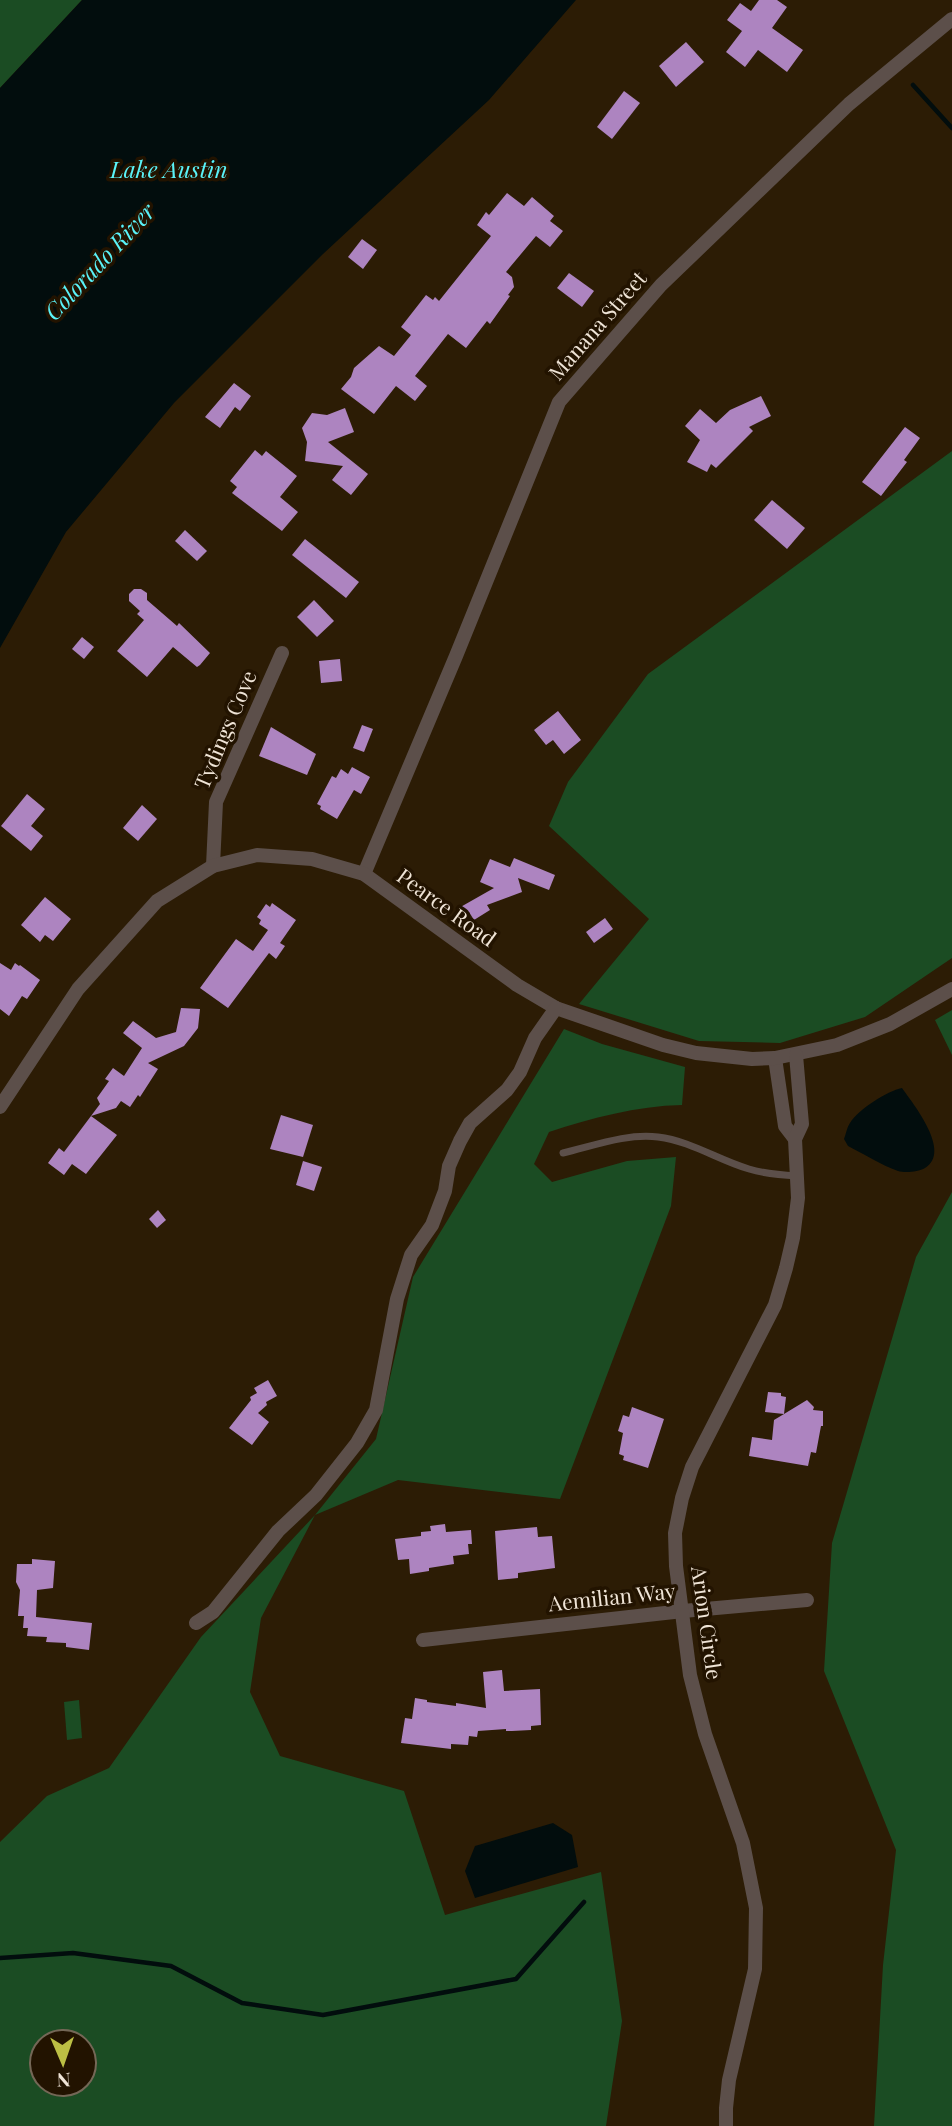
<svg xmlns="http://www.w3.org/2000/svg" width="952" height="2126" viewBox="0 0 952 2126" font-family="'Playfair Display',serif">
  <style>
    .green { fill: #1b4c23; fill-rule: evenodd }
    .water { fill: #020d0d }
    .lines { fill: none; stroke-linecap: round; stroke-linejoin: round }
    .stream { stroke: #020d0d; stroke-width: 4.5 }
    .building { fill: #ad84c0 }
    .service { stroke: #5c4f4a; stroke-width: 7 }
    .minor { stroke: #5c4f4a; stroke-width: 14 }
    .labels { text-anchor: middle; stroke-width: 7; stroke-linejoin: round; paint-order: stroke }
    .street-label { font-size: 21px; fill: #efe4d6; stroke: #221300 }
    .water-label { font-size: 23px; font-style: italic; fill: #5af3f8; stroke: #221300 }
  </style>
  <rect width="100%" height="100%" fill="#2c1c05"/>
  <g class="green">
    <path d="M0,0H82L0,88Z"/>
    <path d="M952,451V958L865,1017L780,1043L699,1041L579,1004L649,919L549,826L568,782L648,674Z"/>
    <path d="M952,1010V1055L935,1020Z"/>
    <path d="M564,1029L602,1044L685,1067L682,1105C636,1106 592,1118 549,1132L534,1164L552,1182L627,1161L676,1157L671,1206L560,1499L398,1480L315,1515L261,1618L250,1692L280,1756L404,1791L445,1915L601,1872L622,2021L606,2126H0V1842L47,1796L109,1768L201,1637L315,1515L376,1439L413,1277ZM42,2042H84V2084H42Z"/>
    <path d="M952,1192V2126H874L883,1965L896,1850L824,1671L832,1543L916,1257Z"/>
    <path d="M79,1700L82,1738L67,1740L64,1702Z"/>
  </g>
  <g class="water">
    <path d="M82,0H576L489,100L323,254L174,403L66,532L0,648V88Z"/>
    <path d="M902,1088C914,1105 952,1152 925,1168C918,1172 905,1173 898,1171C881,1165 864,1154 848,1146L844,1139C846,1134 847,1127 850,1123C859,1109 887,1091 902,1088Z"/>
    <path d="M553,1823L572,1835L578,1867L475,1898L465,1871L475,1846Z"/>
  </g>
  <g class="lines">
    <g class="stream">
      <path d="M913,85L952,128"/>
      <path d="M0,1958L73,1953L171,1966L242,2003L323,2015L516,1979L584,1902"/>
    </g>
  </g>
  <g class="building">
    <path d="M759,0H777L787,7L772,28L803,50L787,72L758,50L745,67L726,52L742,31L727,20L740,3L751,11Z"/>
    <path d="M686,42L704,62L676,87L659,66Z"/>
    <path d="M624,91L640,103L612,139L597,127Z"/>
    <path d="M507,193L524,206L532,197L554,216L550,221L563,231L550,247L536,236L506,272L512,277L514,287L508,295L510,296L490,324L487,321L466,348L448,334L415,376L427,386L415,401L396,386L374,414L341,389L351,377L354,368L379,346L394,356L411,335L401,327L426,295L433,300L435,297L439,301L491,236L477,225L486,212L489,215Z"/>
    <path d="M362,239L377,250L363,269L348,257Z"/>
    <path d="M569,273L594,291L582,307L557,288Z"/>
    <path d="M234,383L251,396L240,411L235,407L220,428L205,417Z"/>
    <path d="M761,396L771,416L749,427L753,431L716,468L711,464L707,472L687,462L700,440L685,426L700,409L716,423L730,410Z"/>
    <path d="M345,408L354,432L328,442L368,474L351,495L332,480L343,466L305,461L307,442L302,428L312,413L327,415Z"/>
    <path d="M905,427L920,438L904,460L907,462L881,496L862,482Z"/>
    <path d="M255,450L262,456L266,451L297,476L280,497L298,512L282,531L232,493L237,487L230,481Z"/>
    <path d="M772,500L805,528L787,549L754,520Z"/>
    <path d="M185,530L207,551L197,561L175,541Z"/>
    <path d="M305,539L359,582L346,598L292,555Z"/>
    <path d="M134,589H141L147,593V600L177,626L179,623L210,653L200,665L197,667L173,647L147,677L117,651L144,620L137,614L140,611L129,601V594Z"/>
    <path d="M314,600L334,621L317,637L297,617Z"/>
    <path d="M82,637L94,647L84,659L72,649Z"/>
    <path d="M340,659L342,681L321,683L319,661Z"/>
    <path d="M558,711L581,740L564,754L553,740L546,745L534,730Z"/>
    <path d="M362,725L373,729L364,752L353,748Z"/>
    <path d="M271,727L316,754L307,775L259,756Z"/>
    <path d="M352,767L370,777L361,794L354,790L337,819L320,809L321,806L317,804L332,776L336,778L341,769L348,774Z"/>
    <path d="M27,794L45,809L31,826L43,836L31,851L1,826Z"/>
    <path d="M142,805L157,819L138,841L123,828Z"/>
    <path d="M514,858L555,875L549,890L518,878L522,892L487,905L490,910L474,920L469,912L460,915L457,909L494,888L480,882L490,859L510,867Z"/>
    <path d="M45,897L71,919L53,941L45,935L40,942L21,925Z"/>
    <path d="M272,903L296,920L280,943L285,946L276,959L269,953L228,1008L200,988L236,939L253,951L268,930L259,924L261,920L257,917L266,904L270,907Z"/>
    <path d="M605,918L613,929L594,943L586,932Z"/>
    <path d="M0,963L11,970L15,963L19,966L20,965L40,980L27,999L22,996L9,1016L0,1009Z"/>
    <path d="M181,1008L200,1009L198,1028L184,1046L148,1063L158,1069L140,1097L138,1095L130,1107L121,1101L116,1108L91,1116L117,1135L86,1174L72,1164L64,1175L48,1163L59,1148L64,1152L100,1104L97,1098L109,1081L105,1079L113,1068L124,1076L142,1048L123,1033L133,1021L156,1038L176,1032Z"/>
    <path d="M281,1115L313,1125L303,1157L270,1149Z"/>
    <path d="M303,1161L322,1167L314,1191L296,1185Z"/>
    <path d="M158,1210L166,1220L157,1228L149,1219Z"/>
    <path d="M268,1380L277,1396L266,1402L267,1405L258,1413L269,1422L252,1445L229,1428L251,1400L250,1397L257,1393L254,1388Z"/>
    <path d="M768,1392L781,1393V1396L786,1397L784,1414L807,1400L814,1407L813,1410L823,1411V1426H821L816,1453L811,1452L808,1466L749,1456L752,1437L772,1440L774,1420L784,1414L765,1412Z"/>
    <path d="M632,1407L664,1419L648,1468L623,1460L624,1456L619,1454L623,1433L618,1431L623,1415L629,1417Z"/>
    <path d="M445,1524L446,1532L471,1530L472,1544H468L469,1554L453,1556L454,1564L429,1568V1571L410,1574L409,1559L398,1560L395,1539L421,1536V1532L431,1531L430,1526Z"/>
    <path d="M537,1527L538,1537L552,1536L555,1568L518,1573V1578L498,1580L495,1531Z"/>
    <path d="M32,1559L55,1561L53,1588L37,1590L36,1617L92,1623L89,1650L66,1647V1643L46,1642L47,1637L27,1636L28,1628H23L24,1616H18L20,1590L16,1582L17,1564H32Z"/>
    <path d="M502,1670L504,1691L540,1689L541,1725L531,1726V1730L512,1731H506V1729L478,1731L477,1737L469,1736L468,1745L451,1744V1749L401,1743L405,1718L412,1719L415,1698L427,1700V1702L456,1706V1703L486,1708L483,1672Z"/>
  </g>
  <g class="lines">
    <path class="service" d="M563,1153C593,1146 627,1133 658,1137C691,1141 718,1160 749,1169C765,1174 780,1175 797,1176"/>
    <g class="minor">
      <path d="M213,866L216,802L282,653"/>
      <path d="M364,874L456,656L559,402L661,285L849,104L952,19"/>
      <path d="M775,1058L785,1126L795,1139"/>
      <path d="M0,1107L78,989L157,901L213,866L257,855L312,859L364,874L517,985L556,1008L663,1045L696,1053L752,1059L775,1058L837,1045L890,1024L952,989"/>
      <path d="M196,1623L213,1612L278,1531L316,1495L357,1443L376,1410L397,1299L411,1255L432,1225L445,1191L449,1166L460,1141L470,1123L507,1090L520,1072L535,1038L556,1008"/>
      <path d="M423,1640L683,1611L807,1600"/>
      <path d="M726,2126V2108L729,2080L755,1969L756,1908L743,1843L705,1734L690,1675L676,1566L675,1533L682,1498L692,1467L775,1305L786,1268L793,1238L798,1198L795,1139L802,1124L796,1055"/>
    </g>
  </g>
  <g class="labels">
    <g class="street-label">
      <text transform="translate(598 326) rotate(-49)" y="7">Manana Street</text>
      <text transform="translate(226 730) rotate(-67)" y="7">Tydings Cove</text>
      <text transform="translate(446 908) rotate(36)" y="7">Pearce Road</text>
      <text transform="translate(612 1598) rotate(-6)" y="7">Aemilian Way</text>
      <text transform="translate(706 1623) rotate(82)" y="7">Arion Circle</text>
    </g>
    <g class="water-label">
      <text x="169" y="178">Lake Austin</text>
      <text transform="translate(100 262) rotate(-47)" y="8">Colorado River</text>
    </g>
  </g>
  <g transform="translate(63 2063) rotate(178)"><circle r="33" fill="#221300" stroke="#746756" stroke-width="2"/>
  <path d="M0-5L12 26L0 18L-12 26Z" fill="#bcbf44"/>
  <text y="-10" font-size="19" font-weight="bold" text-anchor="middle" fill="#efe4d6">N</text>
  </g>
</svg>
